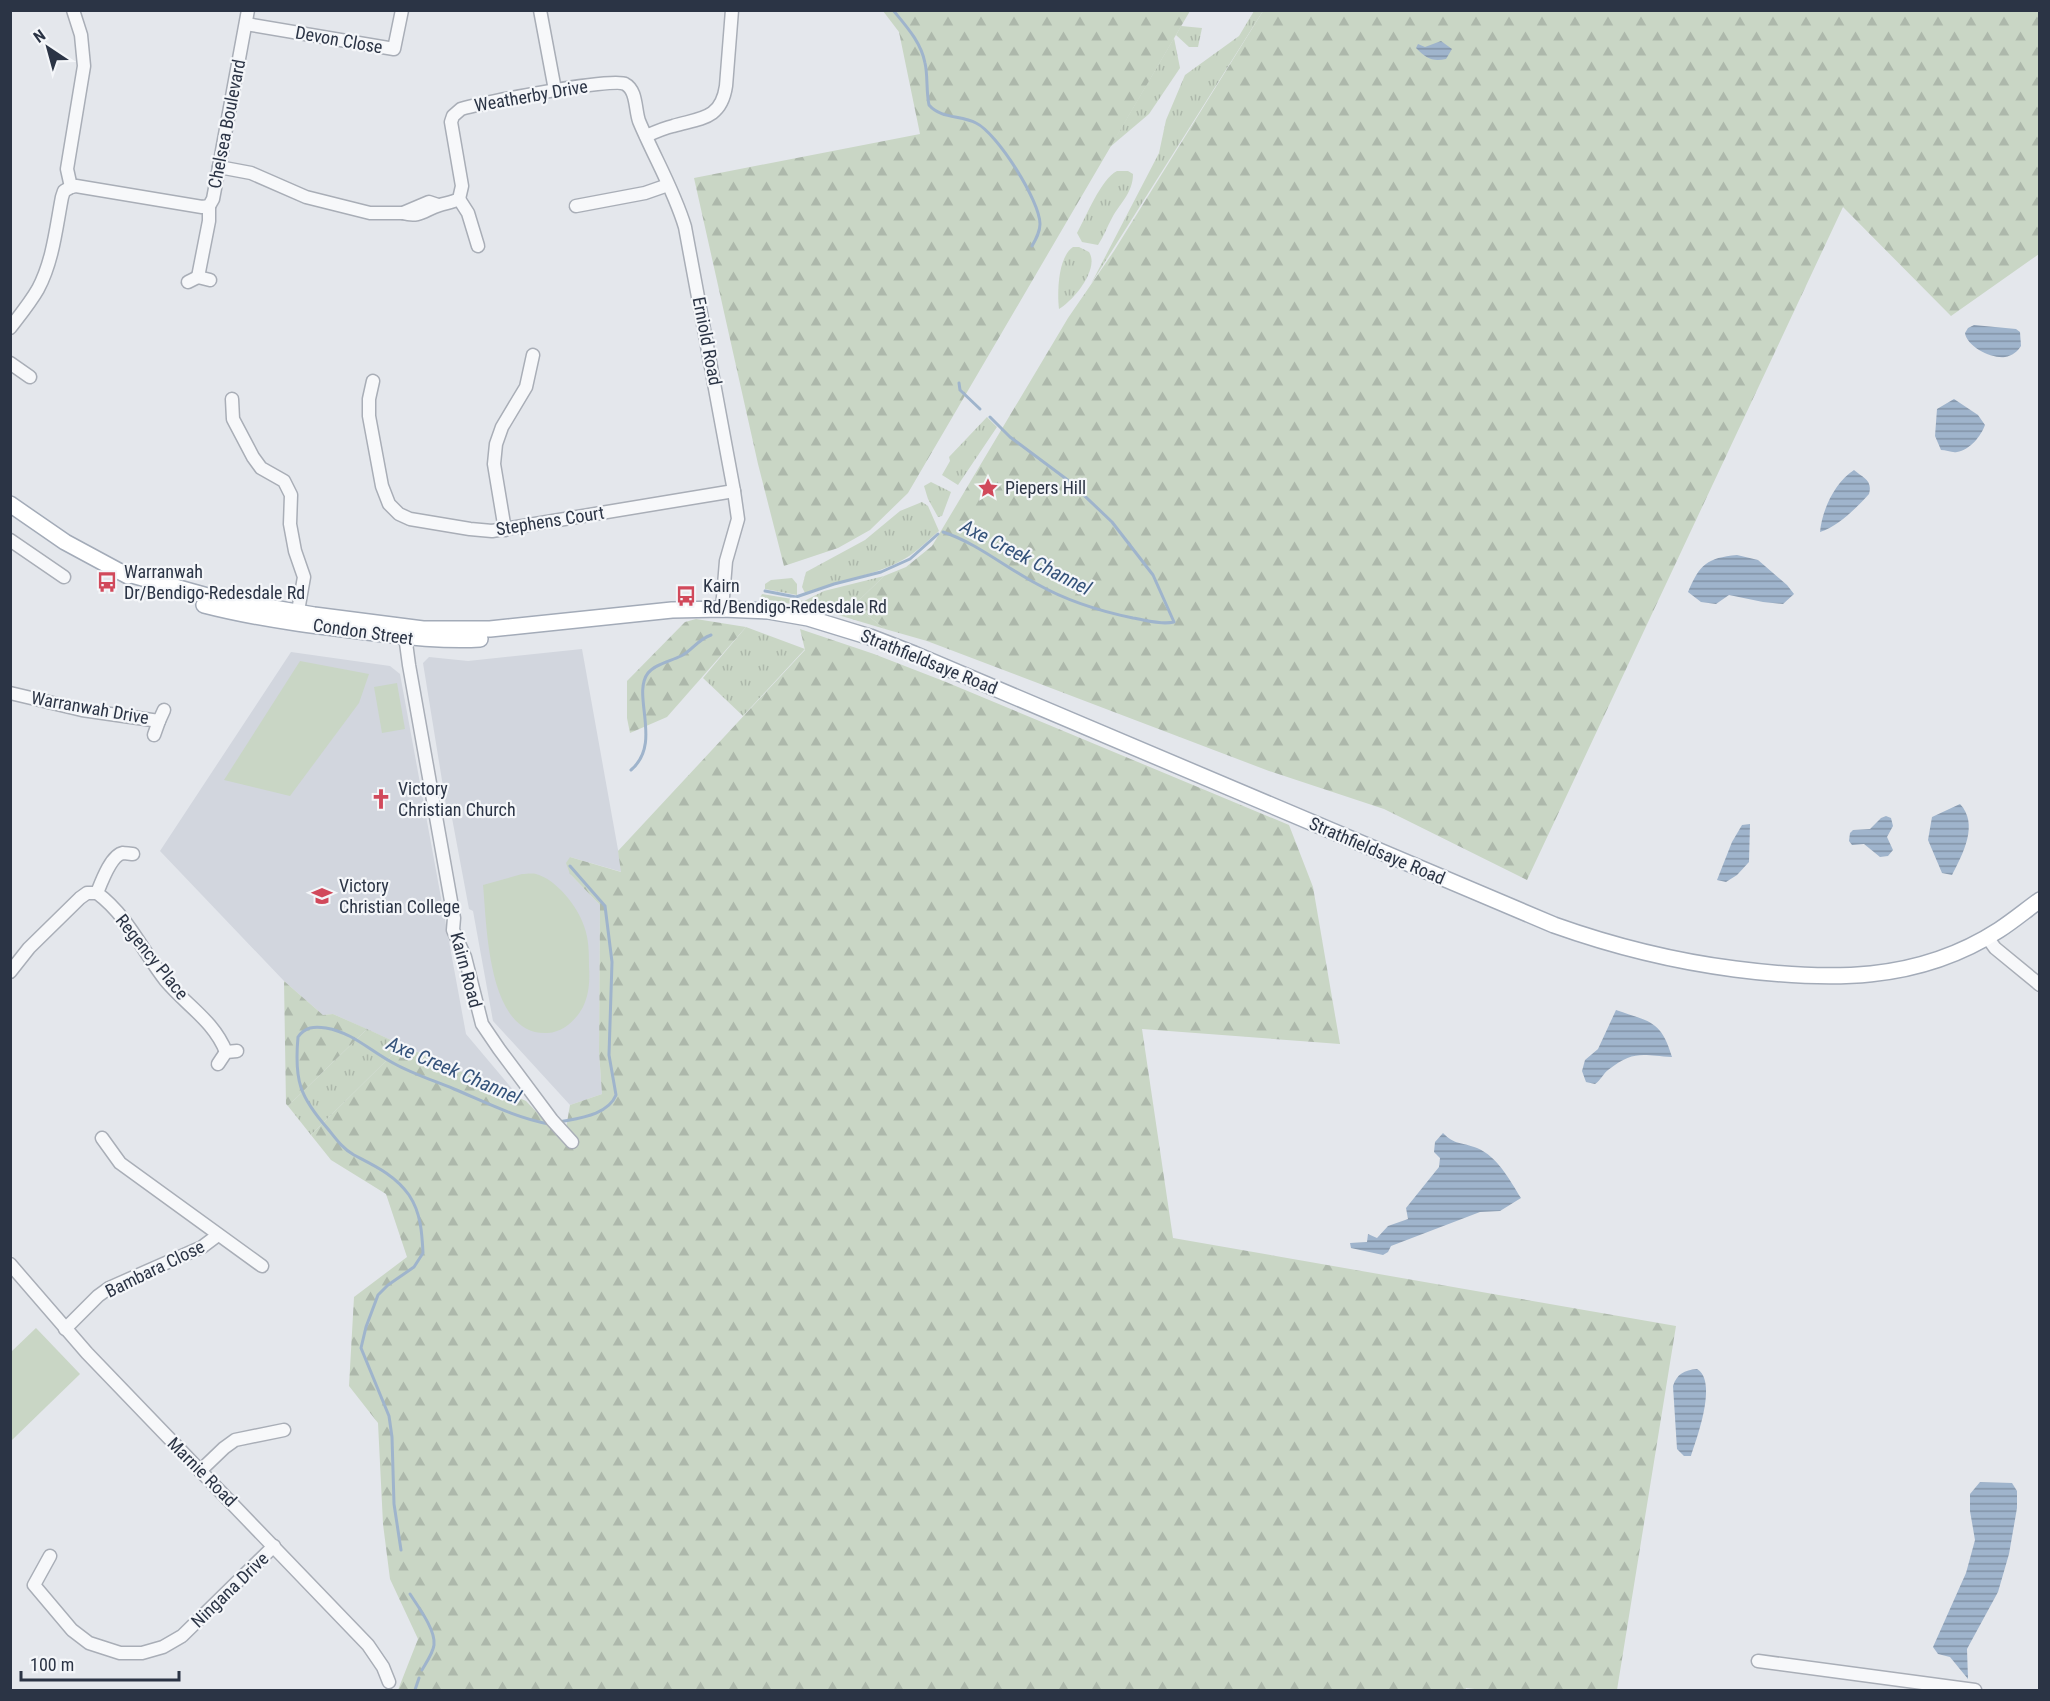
<svg xmlns="http://www.w3.org/2000/svg" width="2050" height="1701" viewBox="0 0 2050 1701" font-family="'Roboto Condensed',sans-serif">
  <style>
    .built { fill: #d2d6de }
    .grass { fill: url(#grass-tufts) }
    .forest { fill: url(#forest-firs) }
    .park { fill: #c9d6c5 }
    .water { fill: url(#water-rules) }
    .lines { fill: none; stroke-linecap: round; stroke-linejoin: round }
    .stream { stroke: #9fb4cc; stroke-width: 3 }
    .minor-casing { stroke: #a9aeb7; stroke-width: 15 }
    .major-casing { stroke: #a3abb8; stroke-width: 18 }
    .minor { stroke: #f7f8fa; stroke-width: 12 }
    .major { stroke: #fff; stroke-width: 15 }
    .labels { text-anchor: middle; stroke-width: 4.5; stroke-linejoin: round; paint-order: stroke }
    .street-label { font-size: 18px; fill: #2b3445; stroke: #f4f6f9 }
    .poi-label { font-size: 18px; fill: #2b3445; stroke: #f4f6f9; text-anchor: start }
    .water-label { font-size: 20px; font-style: italic; fill: #34527a; stroke: #f4f6f9 }
  </style>
  <defs>
    <pattern id="grass-tufts" width="24" height="20" patternUnits="userSpaceOnUse" patternTransform="scale(1.5)"><rect width="24" height="20" fill="#c9d6c5"/><path d="M3 7l-1-3M5 7V3M7 7l1-3M15 17l-1-3M17 17v-4M19 17l1-3" fill="none" stroke="#adb8ab"/></pattern>
    <pattern id="forest-firs" width="22" height="20" patternUnits="userSpaceOnUse" patternTransform="scale(1.5)"><rect width="22" height="20" fill="#c9d6c5"/><path d="M5 1l3.5 6h-7zM16 11l3.5 6h-7z" fill="#adb8ab"/></pattern>
    <pattern id="water-rules" width="6" height="5" patternUnits="userSpaceOnUse" patternTransform="scale(1.5)"><rect width="6" height="5" fill="#9fb4cc"/><path d="M0 2.5h6" fill="none" stroke="#8293a7"/></pattern>
  </defs>
  <rect width="100%" height="100%" fill="#e4e7ec"/>
  <g class="built">
    <path d="M582,649L622,872L570,857V874L600,905L599,1052L602,1094L570,1105L493,1021L473,911L469,909L452,818L446,805L423,663L429,657L468,661Z"/>
    <path d="M291,652L390,666L400,674L466,1034L520,1098L333,1014L323,1015L284,981L160,851Z"/>
  </g>
  <g class="grass">
    <path d="M1254,11H1263L1091,284L1159,153L1166,120L1185,75L1239,36Z"/>
    <path d="M1181,26L1202,28L1198,47H1189L1176,35Z"/>
    <path d="M1174,38L1180,68L1149,114L1110,147Z"/>
    <path d="M1117,171H1128L1133,174C1133,193 1120,203 1112,218C1107,227 1104,236 1098,245L1082,242L1077,233C1086,217 1101,179 1117,171Z"/>
    <path d="M1073,247H1079L1089,252C1100,269 1073,301 1059,309C1057,292 1058,257 1073,247Z"/>
    <path d="M987,417L997,427L958,485L942,475L950,461L949,457Z"/>
    <path d="M931,482L951,492L942,516L938,517L928,499L924,486Z"/>
    <path d="M922,502L928,506L939,531C928,540 918,551 906,558C876,576 838,580 805,593L802,587L806,572L865,540L900,511Z"/>
    <path d="M884,576L854,605L885,629L818,609L760,598L762,594L804,601L824,591Z"/>
    <path d="M792,578L797,584V595L765,589V584L771,580Z"/>
    <path d="M746,627L805,649L743,716L703,678Z"/>
    <path d="M367,1029L402,1045L311,1135L288,1106Z"/>
  </g>
  <g class="forest">
    <path d="M883,11H1190L908,493L870,530L838,548L784,566L758,464L694,178L920,134L899,32Z"/>
    <path d="M1263,11H2039V254L1951,316L1843,207L1527,880L1384,809L1269,771L927,641L885,629L854,605L884,576L906,567L932,546L1068,318L1114,251Z"/>
    <path d="M696,619L746,627L667,717L630,733L627,718V681L685,622Z"/>
    <path d="M800,629L874,654L946,682L1289,825L1313,887L1340,1044L1142,1029L1173,1238L1676,1326L1617,1690H1483L1466,1688L1465,1690H398L418,1639L390,1579L383,1524L378,1423L349,1386L354,1297L407,1257L386,1194L331,1160L311,1135L402,1045L526,1101L554,1130L565,1134L570,1105L602,1094L599,1052L600,905L570,874L566,863L570,857L621,872L618,851L805,650Z"/>
    <path d="M284,981L323,1015L333,1014L367,1029L288,1106L286,1104Z"/>
  </g>
  <g class="park">
    <path d="M300,661L369,674L359,703L290,796L224,780Z"/>
    <path d="M397,683L405,729L382,733L374,687Z"/>
    <path d="M522,874C526,874 532,873 536,874C556,879 578,907 584,926C589,939 589,953 589,967C590,980 589,995 583,1007C576,1020 563,1032 548,1033C487,1037 487,925 483,885Z"/>
    <path d="M36,1328L80,1374L11,1441V1352Z"/>
  </g>
  <g class="water">
    <path d="M1441,41L1452,49L1446,59C1432,62 1426,58 1416,48L1418,44L1425,47Z"/>
    <path d="M1974,325L2016,329L2020,332L2021,346C2018,351 2012,356 2005,357C1992,359 1967,347 1965,333L1968,328Z"/>
    <path d="M1954,399L1978,415L1985,425C1981,436 1970,450 1957,452C1952,453 1946,450 1941,450L1935,436L1937,409Z"/>
    <path d="M1854,470C1863,478 1873,480 1869,494C1856,508 1839,526 1820,532C1822,510 1835,482 1854,470Z"/>
    <path d="M1737,555L1758,560L1787,585L1794,594L1783,604L1763,602L1729,595L1716,604L1701,602L1688,592C1700,564 1707,558 1737,555Z"/>
    <path d="M1960,804C1979,824 1963,854 1952,875L1942,873L1928,840L1932,817Z"/>
    <path d="M1886,816L1891,818L1893,826L1887,837L1893,850L1888,856L1880,857L1864,844L1852,845L1849,841L1850,833L1853,830L1870,829L1881,818Z"/>
    <path d="M1750,824L1749,862L1737,875L1726,882L1717,880L1732,842L1742,825Z"/>
    <path d="M1616,1010C1650,1022 1661,1020 1672,1057C1641,1055 1634,1050 1608,1070C1603,1074 1601,1080 1595,1084L1586,1082L1582,1071L1585,1060L1598,1049Z"/>
    <path d="M1443,1133C1454,1145 1462,1142 1477,1148C1498,1157 1509,1179 1521,1198L1500,1211L1480,1212L1391,1246L1388,1252L1383,1255L1351,1248L1350,1243L1367,1242L1368,1234L1377,1238L1388,1226L1408,1219L1406,1208L1439,1167L1440,1158L1434,1152L1435,1142Z"/>
    <path d="M1697,1369C1718,1381 1697,1438 1691,1456H1684L1677,1449L1673,1386C1677,1374 1684,1370 1697,1369Z"/>
    <path d="M1980,1482L2012,1483L2017,1491V1508L2009,1554L1998,1592L1967,1649L1968,1679L1950,1657L1938,1654L1933,1647L1966,1573L1975,1540L1970,1511V1494Z"/>
  </g>
  <g class="lines">
    <g class="stream">
      <path d="M893,10C906,26 921,42 925,63C928,76 926,91 929,105C941,119 961,115 976,123C997,133 1040,201 1040,224C1040,232 1036,239 1032,246"/>
      <path d="M959,383L960,390L980,409"/>
      <path d="M943,532C977,543 1006,568 1037,584C1067,601 1099,611 1133,618C1146,620 1161,625 1174,622L1153,575L1112,522L1069,481L1010,437L990,417"/>
      <path d="M765,591L796,597L834,584L881,572L910,559L938,534"/>
      <path d="M631,770C663,743 631,695 648,673C655,664 671,661 681,656C693,650 697,640 711,635"/>
      <path d="M560,1122C579,1118 608,1115 616,1095L609,1055L612,962L605,906L570,866"/>
      <path d="M401,1550L394,1504L392,1437L389,1416L361,1348L366,1327L378,1295L388,1285L414,1267L423,1253C422,1233 421,1213 409,1195C395,1175 375,1166 354,1155C343,1149 336,1139 328,1129C300,1097 294,1081 298,1037C305,1027 314,1026 326,1028C354,1033 371,1052 395,1064C413,1074 435,1081 454,1089C485,1102 516,1118 549,1124"/>
      <path d="M410,1594C417,1605 436,1630 434,1645C433,1653 426,1663 422,1670"/>
      <path d="M415,1690L419,1678"/>
    </g>
    <g class="minor-casing">
      <g id="minor">
        <path d="M540,10L555,90"/>
        <path d="M246,24L394,49L402,10"/>
        <path d="M646,136C655,132 664,128 673,126C700,118 721,120 726,86L732,10"/>
        <path d="M219,167L251,173L306,197L370,213H403L429,202L438,205"/>
        <path d="M71,187L76,186L202,207L209,206L213,199L219,167L248,10"/>
        <path d="M71,187L67,169L84,66L81,35L73,10"/>
        <path d="M459,199L468,213L478,246"/>
        <path d="M576,206L645,193L668,185"/>
        <path d="M403,213C421,218 425,209 440,205C447,203 453,202 459,199L462,186L451,122L453,116L461,109C482,103 613,77 625,84C637,90 635,110 639,121C654,157 674,190 685,227L734,491L738,519L726,561L722,609"/>
        <path d="M198,277L209,221V206"/>
        <path d="M188,282L198,277L210,280"/>
        <path d="M10,328C20,315 30,303 38,289C53,261 56,228 62,197L64,191L71,187"/>
        <path d="M10,363L30,377"/>
        <path d="M373,381L369,399V416L382,486L389,504L399,514L410,519L470,529L492,531L734,491"/>
        <path d="M232,399L233,419L253,457L261,468L284,481L291,495L290,524L295,551L304,577L298,611"/>
        <path d="M505,530L494,464L496,444L502,427L526,387L533,355"/>
        <path d="M10,540L64,577"/>
        <path d="M404,628L409,665L454,918L453,930L465,957L482,1024L499,1049L552,1120L572,1142"/>
        <path d="M10,693L82,710L159,721L164,710"/>
        <path d="M154,735L159,721"/>
        <path d="M97,893C101,883 111,855 123,853C124,853 132,854 133,854"/>
        <path d="M1987,937L1995,948L2040,985"/>
        <path d="M10,972L29,948L80,898L87,893H97C128,916 143,952 166,981C186,1005 214,1021 226,1052"/>
        <path d="M218,1064L226,1052L237,1051"/>
        <path d="M102,1138L120,1163L262,1266"/>
        <path d="M10,1264L87,1353L368,1645L383,1667L389,1682"/>
        <path d="M65,1329L98,1296L109,1288L202,1247L218,1235"/>
        <path d="M200,1471L224,1448L235,1440L284,1430"/>
        <path d="M50,1556L34,1585L72,1630L89,1643L120,1653H142L163,1647L182,1636L274,1546"/>
        <path d="M1758,1661L1975,1690"/>
      </g>
    </g>
    <g class="major-casing">
      <g id="major">
        <path d="M10,504L65,542L128,576"/>
        <path d="M121,572L211,597L314,615L423,629H490L672,610L722,609L768,611L808,618L870,637L914,654L1554,925C1613,946 1673,961 1735,969C1828,981 1917,983 1999,930C2013,921 2026,910 2040,900"/>
        <path d="M204,605C262,620 324,627 384,634C416,638 447,641 480,639"/>
      </g>
    </g>
    <use href="#minor" class="minor"/>
    <use href="#major" class="major"/>
  </g>
  <defs>
    <g id="sight-bare" transform="scale(1.62)"><path d="M0-6L1.8-2.2L6-1.7L2.9 1.2L3.7 5.4L0 3.3L-3.7 5.4L-2.9 1.2L-6-1.7L-1.8-2.2Z" fill="#d1495b" stroke="#f4f6f9" stroke-width="2.5" paint-order="stroke"/></g>
    <g id="bus-bare" transform="scale(1.62)"><path d="M-5-6H5V4H4V6H2V4H-2V6H-4V4H-5ZM-3.5-4V0h7V-4ZM-3.5 1.2v1.5H-2V1.2ZM2 1.2v1.5H3.5V1.2Z" fill="#d1495b" stroke="#f4f6f9" stroke-width="2.5" paint-order="stroke"/></g>
    <g id="church-bare" transform="scale(1.62)"><path d="M-1.2-6h2.4v3.5h3.3v2.4h-3.3V6h-2.4V-.1h-3.3v-2.4h3.3Z" fill="#d1495b" stroke="#f4f6f9" stroke-width="2.5" paint-order="stroke"/></g>
    <g id="school-bare" transform="scale(1.62)"><path d="M0-5L7-2L0 1L-7-2ZM-4 1L0 2.5L4 1V4Q0 6-4 4Z" fill="#d1495b" stroke="#f4f6f9" stroke-width="2.5" paint-order="stroke"/></g>
  </defs>
  <g fill-rule="evenodd">
    <use href="#sight-bare" x="988" y="488"/>
    <use href="#bus-bare" x="107" y="582"/>
    <use href="#bus-bare" x="686" y="596"/>
    <use href="#church-bare" x="381" y="799"/>
    <use href="#school-bare" x="322" y="896"/>
  </g>
  <g class="labels">
    <g class="street-label">
      <text transform="translate(339 40) rotate(10)" y="6">Devon Close</text>
      <text transform="translate(531 96) rotate(-10)" y="6">Weatherby Drive</text>
      <text transform="translate(227 124) rotate(-79)" y="6">Chelsea Boulevard</text>
      <text transform="translate(707 341) rotate(79)" y="6">Erniold Road</text>
      <text transform="translate(550 521) rotate(-9)" y="6">Stephens Court</text>
      <text transform="translate(363 632) rotate(8)" y="6">Condon Street</text>
      <text transform="translate(929 662) rotate(22)" y="6">Strathfieldsaye Road</text>
      <text transform="translate(90 708) rotate(10)" y="6">Warranwah Drive</text>
      <text transform="translate(1377 851) rotate(23)" y="6">Strathfieldsaye Road</text>
      <text transform="translate(152 957) rotate(51)" y="6">Regency Place</text>
      <text transform="translate(466 970) rotate(75)" y="6">Kairn Road</text>
      <text transform="translate(155 1269) rotate(-26)" y="6">Bambara Close</text>
      <text transform="translate(202 1472) rotate(45)" y="6">Marnie Road</text>
      <text transform="translate(230 1590) rotate(-44)" y="6">Ningana Drive</text>
    </g>
    <g class="poi-label">
      <text x="1005" y="494">Piepers Hill</text>
      <text x="124" y="578">Warranwah<tspan x="124" dy="21">Dr/Bendigo-Redesdale Rd</tspan></text>
      <text x="703" y="592">Kairn<tspan x="703" dy="21">Rd/Bendigo-Redesdale Rd</tspan></text>
      <text x="398" y="795">Victory<tspan x="398" dy="21">Christian Church</tspan></text>
      <text x="339" y="892">Victory<tspan x="339" dy="21">Christian College</tspan></text>
    </g>
    <g class="water-label">
      <text transform="translate(1026 557) rotate(27)" y="7">Axe Creek Channel</text>
      <text transform="translate(454 1070) rotate(23)" y="7">Axe Creek Channel</text>
    </g>
  </g>
  <rect width="2050" height="1701" fill="none" stroke="#2b3445" stroke-width="24"/>
  <g transform="translate(48 48) rotate(324)" stroke="#f4f6f9" stroke-width="4.5" paint-order="stroke">
  <path d="M0-4.5L10 22L0 15L-10 22Z" fill="#2b3445"/>
  <text y="-9" font-size="16" font-weight="bold" text-anchor="middle" fill="#2b3445">N</text>
  </g>
  <path d="M21 1671v9h158v-9" fill="none" stroke="#2b3445" stroke-width="3"/>
  <text x="30" y="1671" font-size="18" fill="#2b3445" stroke="#f4f6f9" stroke-width="4.5" paint-order="stroke">100 m</text>
</svg>
